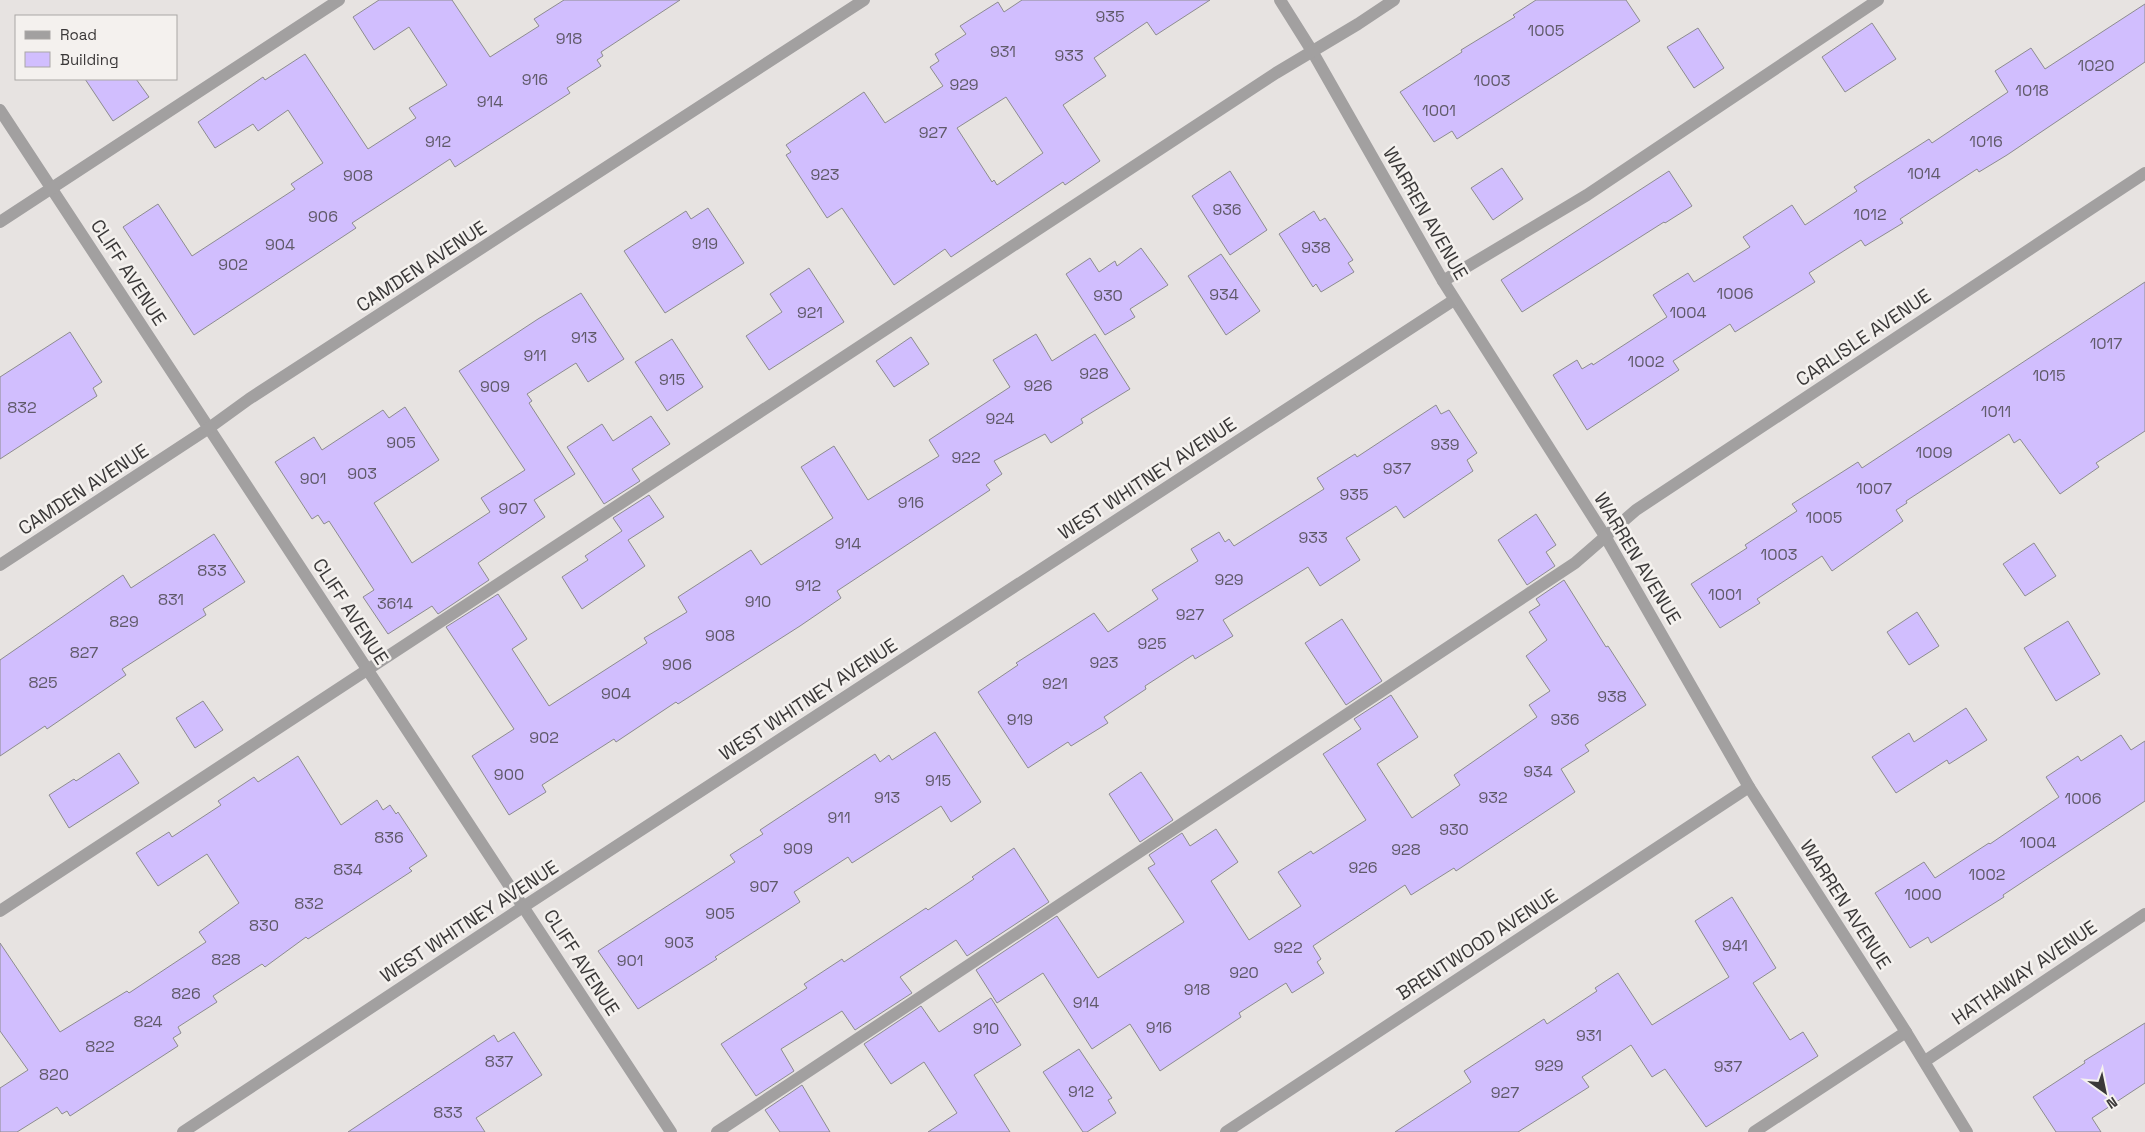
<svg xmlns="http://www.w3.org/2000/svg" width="2145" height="1132" viewBox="0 0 2145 1132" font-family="'Space Grotesk',sans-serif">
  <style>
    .building { fill: #d1befe; stroke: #8d8c8f; fill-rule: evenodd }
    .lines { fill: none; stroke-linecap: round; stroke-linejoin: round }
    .minor { stroke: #a2a0a0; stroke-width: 12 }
    .labels { text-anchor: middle; stroke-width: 5; stroke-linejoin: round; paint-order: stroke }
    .number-label { font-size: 16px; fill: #605a6a }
    .street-label { font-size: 19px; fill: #3a3838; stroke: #f4f1ee }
  </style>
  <rect width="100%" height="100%" fill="#e7e3e1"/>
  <g class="building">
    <path d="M379,0H452L490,57L539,26L534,19L564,0H680L601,52L603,56L597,60L601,66L567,88L570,93L455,167L450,159L409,186L352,223L356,228L194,335L123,227L158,204L192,256L295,189L291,184L323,163L288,110L258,131L253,124L215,148L198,122L263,77L265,80L305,54L368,149L416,118L409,108L447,85L409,27L374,50L353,17Z"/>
    <path d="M1022,0H1210L1156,35L1147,22L1094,58L1106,76L1063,105L1100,161L1065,185L1063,182L951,257L945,249L894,285L842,208L827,218L786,155L791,152L786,145L864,92L885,123L943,86L930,67L939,61L935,54L966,34L960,26L998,2L1004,12ZM1006,97L1043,153L997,185L994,180L992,182L957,128Z"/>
    <path d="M1536,0H1626L1640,21L1457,139L1452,131L1434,142L1400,92L1462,52L1461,50L1515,17L1513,15Z"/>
    <path d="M2145,4V62L2007,155L1979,172L1977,169L1900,219L1903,223L1865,246L1861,240L1809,273L1815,282L1735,332L1730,324L1673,361L1679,370L1587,430L1553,375L1577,360L1582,369L1592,363L1593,365L1667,317L1653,295L1688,273L1694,282L1750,247L1743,237L1792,205L1805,225L1857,191L1854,187L1929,139L1932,143L2008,92L1995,71L2031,48L2045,69Z"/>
    <path d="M1872,23L1896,59L1845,92L1822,57Z"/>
    <path d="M1698,28L1724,68L1694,88L1667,47Z"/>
    <path d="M85,79H136L149,97L113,121Z"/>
    <path d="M1502,168L1523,199L1493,220L1471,188Z"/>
    <path d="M1230,171L1267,230L1230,255L1192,196Z"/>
    <path d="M1669,171L1692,206L1665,223L1664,222L1522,312L1501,280Z"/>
    <path d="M708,208L744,263L665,313L624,251L686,211L691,219Z"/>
    <path d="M1314,211L1320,221L1325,218L1353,260L1348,263L1354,272L1321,292L1316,284L1313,287L1279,234Z"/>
    <path d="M1141,248L1168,285L1130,309L1135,317L1105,335L1066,274L1090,258L1099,272L1115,261L1117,266Z"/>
    <path d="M1221,254L1260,311L1226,335L1188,276Z"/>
    <path d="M809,268L844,322L769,370L746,336L782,312L770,294Z"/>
    <path d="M2145,282V431L2096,463L2099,467L2060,494L2020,439L2014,443L2009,434L1906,501L1907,503L1896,510L1903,521L1832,571L1822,556L1757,599L1760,603L1720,628L1691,584L1747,548L1745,545L1797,511L1792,504L1858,462L1862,468Z"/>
    <path d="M581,293L624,359L588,382L576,363L527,394L532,401L529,403L575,474L534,500L545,517L478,563L489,580L438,614L432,606L388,634L363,597L374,590L329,521L324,524L318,515L312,519L275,462L314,437L322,450L383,410L389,418L405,407L439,460L374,503L412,563L490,512L481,498L525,470L459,371L538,319Z"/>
    <path d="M70,332L102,382L93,388L97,396L0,459V377Z"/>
    <path d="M1036,334L1052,361L1095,334L1130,389L1081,419L1083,423L1051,443L1045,434L994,461L1002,474L986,485L990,490L837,591L841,598L800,626L678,704L676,702L616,742L614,739L542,785L546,792L509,815L472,756L514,729L446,627L498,594L527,639L512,649L549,706L647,643L644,638L687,612L678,597L751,550L761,565L833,518L801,467L834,446L868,500L939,456L929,440L1010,387L993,360Z"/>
    <path d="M911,337L929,364L894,387L876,361Z"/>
    <path d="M672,339L703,387L667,411L635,362Z"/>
    <path d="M1436,405L1441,414L1449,410L1477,453L1467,460L1473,471L1404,518L1396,506L1346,538L1360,560L1320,586L1308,567L1223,620L1233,636L1195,659L1193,655L1145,686L1146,689L1104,717L1108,723L1071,746L1068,742L1028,768L978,692L1018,665L1016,663L1094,613L1108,632L1158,599L1152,590L1198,561L1191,549L1219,532L1225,542L1229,539L1234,546L1324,489L1317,478L1355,454L1357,457Z"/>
    <path d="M651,416L670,444L632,469L640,481L604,504L567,447L602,424L613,441Z"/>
    <path d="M649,495L664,517L628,540L645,566L582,609L562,577L588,560L585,556L622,531L613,518Z"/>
    <path d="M1536,514L1556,545L1546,552L1555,566L1527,585L1498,540Z"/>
    <path d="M214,534L245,582L203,609L206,615L122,669L126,675L47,729L45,726L0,756V660L123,575L131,588Z"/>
    <path d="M2034,543L2056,576L2025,596L2003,564Z"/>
    <path d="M1564,580L1606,647L1608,646L1646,705L1585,745L1589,751L1561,769L1575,792L1456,871L1454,868L1411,895L1405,885L1313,946L1321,959L1317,962L1324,973L1292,993L1286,983L1239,1013L1241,1017L1160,1071L1130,1024L1092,1049L1043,973L997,1003L976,970L1057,916L1098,978L1184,922L1148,868L1155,864L1149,855L1182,833L1190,846L1216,829L1238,862L1211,881L1249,940L1301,906L1278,872L1311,851L1313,854L1366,820L1323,754L1361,729L1354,719L1391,695L1418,737L1377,764L1412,818L1460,785L1454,775L1537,717L1529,705L1550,691L1526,656L1547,640L1529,612L1540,605L1536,599Z"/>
    <path d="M1917,612L1939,646L1909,665L1887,632Z"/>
    <path d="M1342,619L1382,681L1346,705L1305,643Z"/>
    <path d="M2068,621L2100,674L2056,701L2024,648Z"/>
    <path d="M203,701L223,730L195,748L176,718Z"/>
    <path d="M1966,708L1987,740L1949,764L1947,760L1896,793L1872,757L1909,733L1914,742Z"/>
    <path d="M935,732L981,802L951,822L941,806L852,863L848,857L794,892L800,902L715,957L717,959L638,1009L598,951L735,862L730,855L763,834L760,830L875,754L880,762L889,755L892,760Z"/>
    <path d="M2121,735L2131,750L2145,741V801L2003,895L2004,897L1931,943L1928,937L1910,948L1875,893L1924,862L1935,878L1989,843L1990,844L2059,797L2046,777L2078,756L2081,761Z"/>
    <path d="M119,753L139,783L69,828L49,795L74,779L76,781Z"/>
    <path d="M298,756L341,825L377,800L383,810L390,805L396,814L398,812L427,856L409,868L412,871L366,901L308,939L306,937L265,967L262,964L213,996L217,1002L178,1027L181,1033L173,1038L178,1046L70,1116L67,1111L62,1114L57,1107L17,1132H0V1088L28,1070L0,1031V943L60,1032L127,991L129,993L206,942L199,932L239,903L207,854L158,886L136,853L169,832L172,837L221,805L218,801L254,777L258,782Z"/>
    <path d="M1141,772L1173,820L1140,842L1109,794Z"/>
    <path d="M1014,848L1049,902L967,956L956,940L900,977L912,993L855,1030L842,1011L781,1049L794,1071L756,1096L721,1044L807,988L804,984L842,959L844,962L926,908L928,910L974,879L972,877Z"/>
    <path d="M1732,897L1776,968L1753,983L1790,1040L1803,1032L1818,1056L1706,1127L1665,1069L1652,1077L1631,1045L1582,1077L1589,1087L1518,1132H1395L1471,1082L1464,1071L1544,1019L1547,1024L1597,991L1595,988L1618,973L1652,1025L1729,977L1695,921Z"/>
    <path d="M991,998L1021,1045L974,1075L1010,1132H928L957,1113L924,1062L891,1084L864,1044L921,1006L939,1032Z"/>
    <path d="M2145,1023V1083L2092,1118L2101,1132H2056L2033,1097L2085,1063L2084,1061Z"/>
    <path d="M514,1032L542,1075L476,1118L485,1132H348L494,1035L498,1042Z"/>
    <path d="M1079,1049L1112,1098L1108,1100L1116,1113L1087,1132H1083L1043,1072Z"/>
    <path d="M802,1085L830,1132H780L765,1110Z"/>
  </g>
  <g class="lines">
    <g class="minor">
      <path d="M1280,0L1312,51L1443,281L1605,536L1749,787L1906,1032L1967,1132"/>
      <path d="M0,110L671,1132"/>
      <path d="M0,222L339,0"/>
      <path d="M1443,281L1587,195L1878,0"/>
      <path d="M0,565L209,428L249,399L864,0"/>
      <path d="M0,911L1276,73L1358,24L1394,0"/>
      <path d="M1925,1061L2145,914"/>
      <path d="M183,1132L523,907L1454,300"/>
      <path d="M717,1132L1575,563L1636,510L2145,173"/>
      <path d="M1226,1132L1749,787"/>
      <path d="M1754,1132L1906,1032"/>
    </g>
  </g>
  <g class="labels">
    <g class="number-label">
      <text x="1110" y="22">935</text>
      <text x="1546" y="36">1005</text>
      <text x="569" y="44">918</text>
      <text x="1003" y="57">931</text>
      <text x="1069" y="61">933</text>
      <text x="2096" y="71">1020</text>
      <text x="535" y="85">916</text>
      <text x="1492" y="86">1003</text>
      <text x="964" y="90">929</text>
      <text x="2032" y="96">1018</text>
      <text x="490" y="107">914</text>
      <text x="1439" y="116">1001</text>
      <text x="933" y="138">927</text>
      <text x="438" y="147">912</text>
      <text x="1986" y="147">1016</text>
      <text x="1924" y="179">1014</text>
      <text x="825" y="180">923</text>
      <text x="358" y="181">908</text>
      <text x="1227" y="215">936</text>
      <text x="1870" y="220">1012</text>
      <text x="323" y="222">906</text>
      <text x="705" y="249">919</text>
      <text x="280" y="250">904</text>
      <text x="1316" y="253">938</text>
      <text x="233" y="270">902</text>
      <text x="1735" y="299">1006</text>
      <text x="1224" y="300">934</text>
      <text x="1108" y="301">930</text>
      <text x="810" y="318">921</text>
      <text x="1688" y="318">1004</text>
      <text x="584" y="343">913</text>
      <text x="2106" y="349">1017</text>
      <text x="535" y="361">911</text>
      <text x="1646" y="367">1002</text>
      <text x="1094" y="379">928</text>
      <text x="2049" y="381">1015</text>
      <text x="672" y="385">915</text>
      <text x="1038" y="391">926</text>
      <text x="495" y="392">909</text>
      <text x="22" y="413">832</text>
      <text x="1996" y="417">1011</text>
      <text x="1000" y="424">924</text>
      <text x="401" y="448">905</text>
      <text x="1445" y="450">939</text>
      <text x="1934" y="458">1009</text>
      <text x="966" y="463">922</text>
      <text x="1397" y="474">937</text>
      <text x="362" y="479">903</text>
      <text x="313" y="484">901</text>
      <text x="1874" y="494">1007</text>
      <text x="1354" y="500">935</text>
      <text x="911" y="508">916</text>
      <text x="513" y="514">907</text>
      <text x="1824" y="523">1005</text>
      <text x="1313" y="543">933</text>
      <text x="848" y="549">914</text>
      <text x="1779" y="560">1003</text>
      <text x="212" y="576">833</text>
      <text x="1229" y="585">929</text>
      <text x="808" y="591">912</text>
      <text x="1725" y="600">1001</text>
      <text x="171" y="605">831</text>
      <text x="758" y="607">910</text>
      <text x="395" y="609">3614</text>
      <text x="1190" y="620">927</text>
      <text x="124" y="627">829</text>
      <text x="720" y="641">908</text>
      <text x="1152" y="649">925</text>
      <text x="84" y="658">827</text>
      <text x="1104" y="668">923</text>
      <text x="677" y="670">906</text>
      <text x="43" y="688">825</text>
      <text x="1055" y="689">921</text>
      <text x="616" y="699">904</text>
      <text x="1612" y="702">938</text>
      <text x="1020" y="725">919</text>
      <text x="1565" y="725">936</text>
      <text x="544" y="743">902</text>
      <text x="1538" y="777">934</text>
      <text x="509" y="780">900</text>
      <text x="938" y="786">915</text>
      <text x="887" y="803">913</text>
      <text x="1493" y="803">932</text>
      <text x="2083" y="804">1006</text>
      <text x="839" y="823">911</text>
      <text x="1454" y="835">930</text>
      <text x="389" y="843">836</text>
      <text x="2038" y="848">1004</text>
      <text x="798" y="854">909</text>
      <text x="1406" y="855">928</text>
      <text x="1363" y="873">926</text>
      <text x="348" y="875">834</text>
      <text x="1987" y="880">1002</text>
      <text x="764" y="892">907</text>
      <text x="1923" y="900">1000</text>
      <text x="309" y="909">832</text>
      <text x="720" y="919">905</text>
      <text x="264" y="931">830</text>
      <text x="679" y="948">903</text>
      <text x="1735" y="951">941</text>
      <text x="1288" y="953">922</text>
      <text x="226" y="965">828</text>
      <text x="630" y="966">901</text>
      <text x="1244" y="978">920</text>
      <text x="1197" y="995">918</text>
      <text x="186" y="999">826</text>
      <text x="1086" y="1008">914</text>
      <text x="148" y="1027">824</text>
      <text x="1159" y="1033">916</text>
      <text x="986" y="1034">910</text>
      <text x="1589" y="1041">931</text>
      <text x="100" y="1052">822</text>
      <text x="499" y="1067">837</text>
      <text x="1549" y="1071">929</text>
      <text x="1728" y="1072">937</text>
      <text x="54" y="1080">820</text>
      <text x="1081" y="1097">912</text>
      <text x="1505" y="1098">927</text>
      <text x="448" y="1118">833</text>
    </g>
    <g class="street-label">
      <text transform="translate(1426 213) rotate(60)" y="7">WARREN AVENUE</text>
      <text transform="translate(421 266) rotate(-33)" y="7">CAMDEN AVENUE</text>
      <text transform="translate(129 272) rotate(57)" y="7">CLIFF AVENUE</text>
      <text transform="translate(1863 337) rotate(-34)" y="7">CARLISLE AVENUE</text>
      <text transform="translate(1147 478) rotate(-33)" y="7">WEST WHITNEY AVENUE</text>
      <text transform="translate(83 489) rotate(-33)" y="7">CAMDEN AVENUE</text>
      <text transform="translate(1638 558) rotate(59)" y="7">WARREN AVENUE</text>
      <text transform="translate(351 611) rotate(57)" y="7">CLIFF AVENUE</text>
      <text transform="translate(808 699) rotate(-33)" y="7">WEST WHITNEY AVENUE</text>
      <text transform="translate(1846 904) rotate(57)" y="7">WARREN AVENUE</text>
      <text transform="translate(469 921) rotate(-33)" y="7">WEST WHITNEY AVENUE</text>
      <text transform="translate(1477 944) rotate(-33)" y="7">BRENTWOOD AVENUE</text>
      <text transform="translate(582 962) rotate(57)" y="7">CLIFF AVENUE</text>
      <text transform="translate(2024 972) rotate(-34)" y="7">HATHAWAY AVENUE</text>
    </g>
  </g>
  <rect x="15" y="15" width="162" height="65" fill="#f4f1ee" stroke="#aaa7a5"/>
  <rect x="25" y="31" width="25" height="8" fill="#a2a0a0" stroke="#aaa7a5"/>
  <text x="60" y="40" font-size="15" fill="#3a3838">Road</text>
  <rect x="25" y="52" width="25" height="15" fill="#d1befe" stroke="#aaa7a5"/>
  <text x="60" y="65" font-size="15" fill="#3a3838">Building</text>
  <g transform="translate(2105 1092) rotate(147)" stroke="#f4f1ee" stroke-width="4" paint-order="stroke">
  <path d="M0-4L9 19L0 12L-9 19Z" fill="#3a3838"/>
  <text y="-8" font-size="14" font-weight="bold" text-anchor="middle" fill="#3a3838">N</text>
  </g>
</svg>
